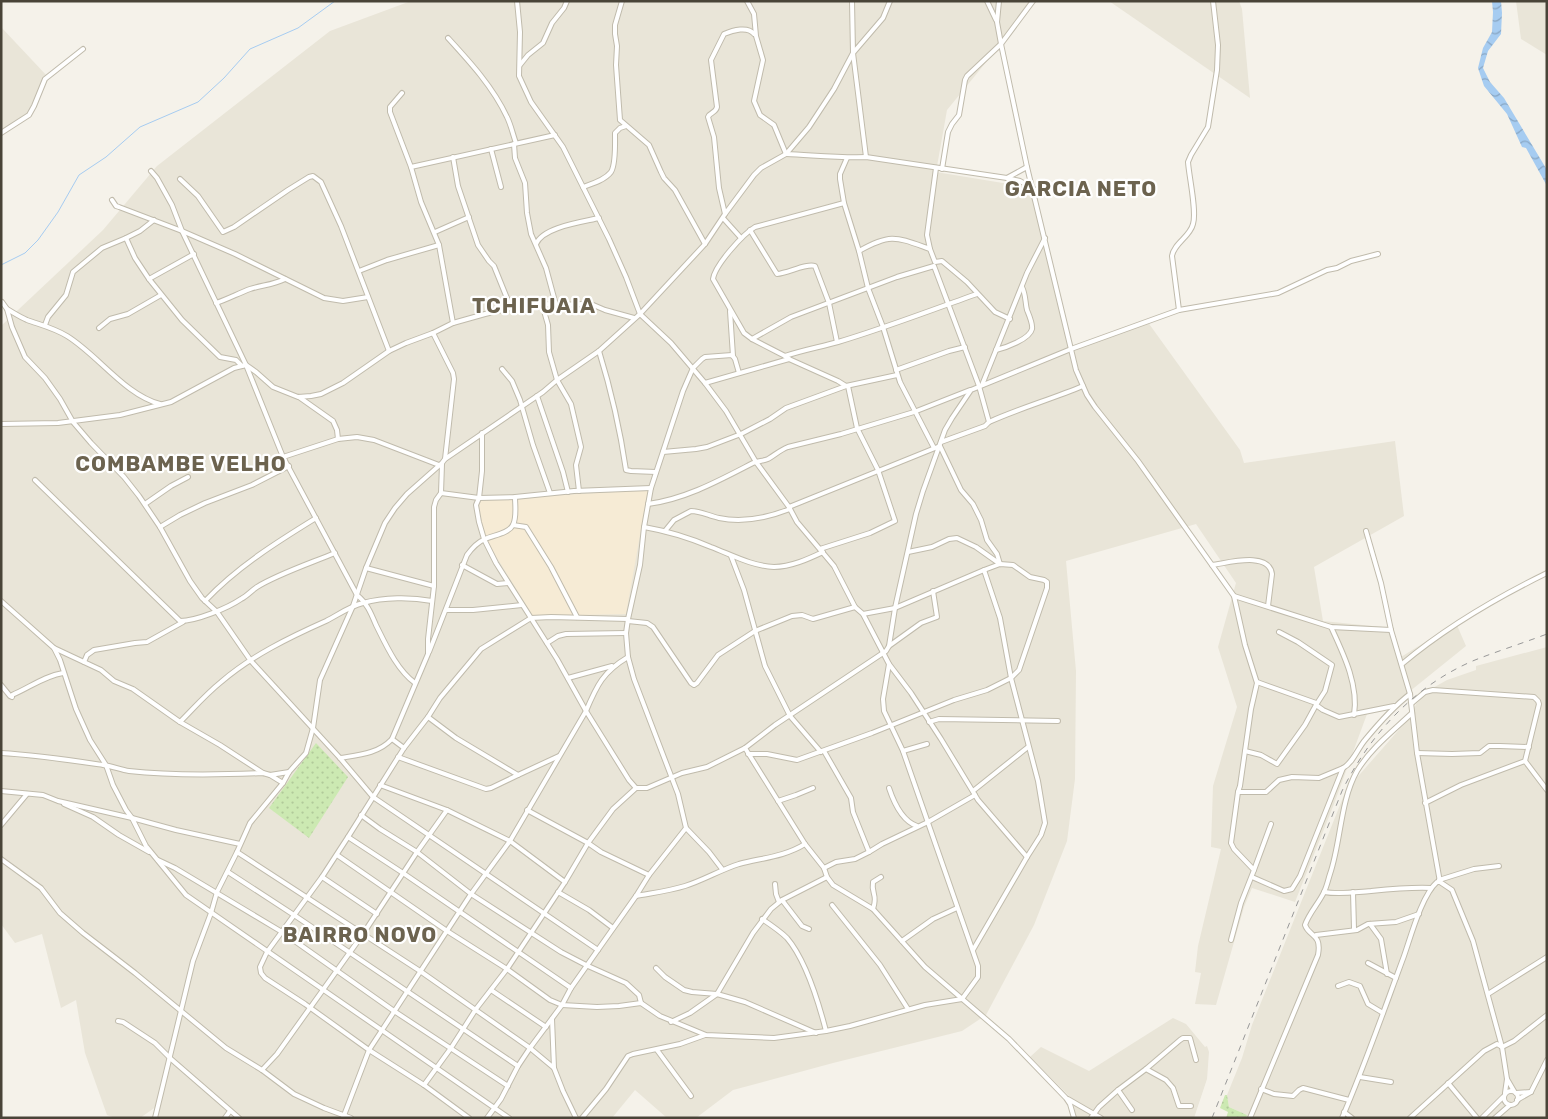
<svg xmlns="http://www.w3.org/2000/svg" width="1548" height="1119" viewBox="0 0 1548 1119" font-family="Rubik,sans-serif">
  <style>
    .residential { fill: #e9e5d8 }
    .commercial { fill: #f6ebd5 }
    .grass { fill: url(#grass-dots) }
    .water { fill: url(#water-waves) }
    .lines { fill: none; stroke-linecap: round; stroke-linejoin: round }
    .stream { stroke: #a6ccf1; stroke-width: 1 }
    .minor-casing { stroke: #c0bbac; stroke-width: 6 }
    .minor { stroke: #fff; stroke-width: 4 }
    .rail { stroke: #989898; stroke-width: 1; stroke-dasharray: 6 6; stroke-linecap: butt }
    .labels { text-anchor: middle; stroke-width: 4.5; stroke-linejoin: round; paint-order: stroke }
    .district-label { font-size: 21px; font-weight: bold; letter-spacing: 1px; fill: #6c634f; stroke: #fff }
  </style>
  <defs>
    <pattern id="grass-dots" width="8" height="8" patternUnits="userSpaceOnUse" patternTransform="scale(1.25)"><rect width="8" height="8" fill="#cce9b2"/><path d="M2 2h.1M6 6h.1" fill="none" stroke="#b1c99a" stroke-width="1.8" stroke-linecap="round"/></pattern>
    <pattern id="water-waves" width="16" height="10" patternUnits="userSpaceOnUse" patternTransform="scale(1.25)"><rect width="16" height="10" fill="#a6ccf1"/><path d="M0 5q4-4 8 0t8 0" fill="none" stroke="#89a7c4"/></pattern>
  </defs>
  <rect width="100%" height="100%" fill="#f5f2ea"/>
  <g class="residential">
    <path d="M411,1H1032L1001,44L947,110L936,172L1033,188L1071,349L1147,321L1240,450L1244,463L1395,441L1404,516L1314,567L1323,621L1392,628L1401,657L1456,623L1466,646L1399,700L1383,709L1367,714L1334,804L1295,902L1252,888L1244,907L1216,1005L1195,1004L1201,973L1195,972L1198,946L1221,849L1211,847L1213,786L1237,707L1218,647L1236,583L1196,524L1066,561L1076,671L1075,779L1067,841L1034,925L986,1015L962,1031L833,1063L733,1090L696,1118H667L635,1090L612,1118H243L230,1108L222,1118H157L162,1101L160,1104L140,1118H115L107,1115L85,1053L76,1000L61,1008L42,934L15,943L1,924V326L103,230L157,166L330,31Z"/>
    <path d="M1109,1H1239L1242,9L1250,98Z"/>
    <path d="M1516,1H1547V55L1521,39Z"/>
    <path d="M1,27L47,76L32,111L1,133Z"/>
    <path d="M1547,647V1118H1246L1247,1115L1229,1107L1227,1095L1242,1058L1252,1025L1346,790L1411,716L1416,704L1431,689L1447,680L1476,670V666Z"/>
    <path d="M1173,1018L1186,1024L1205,1047L1207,1046L1209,1052L1207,1079L1194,1118H1076L1073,1100L1030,1057L1041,1047L1089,1071Z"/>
  </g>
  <path class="commercial" d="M648,490L626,614L533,616L488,543L478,519L480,500Z"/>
  <g class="grass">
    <path d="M316,743L348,777L309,838L269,808Z"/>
    <path d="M1225,1095H1227L1229,1107L1247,1115L1246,1118H1226L1228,1112L1220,1108Z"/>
  </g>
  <path class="water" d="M1492,1H1501L1502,13L1501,34L1488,51L1483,68L1490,82L1504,98L1547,170V186L1526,148L1522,147L1507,114L1484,86L1478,68L1483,48L1492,32L1493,12Z"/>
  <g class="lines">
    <path class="stream" d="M1,265L25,253L38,240L58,212L79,175L106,157L140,127L198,102L224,78L250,49L298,28L335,1"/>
    <g class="minor-casing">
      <g id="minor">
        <path d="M622,1L615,25V34L617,46L616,65L620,120L649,145L661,172L664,178L675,190L705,244"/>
        <path d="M747,1L754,14L756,36L763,60L754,101L760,115L774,125L786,154C812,155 839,158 866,157L1007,178L1020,181L1034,189"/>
        <path d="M852,1L853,53L866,157"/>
        <path d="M987,1L996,20"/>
        <path d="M999,1L997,22L1001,44L1027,167L1076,370L1087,395L1095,407L1138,461L1234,596L1245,645L1257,683L1251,709L1240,786L1238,792L1231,843L1234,849L1254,870L1241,903L1231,940"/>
        <path d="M448,38C470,62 493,87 507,117C511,125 513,135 516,143"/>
        <path d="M520,65L528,55L543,43L552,23L564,8L567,1"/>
        <path d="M402,93L390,107V112L411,167L421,202L439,245L453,323"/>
        <path d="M1,133L29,115L34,106L45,79L83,49"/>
        <path d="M514,144L515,158L525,183L527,213L531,234L546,268L556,305"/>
        <path d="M491,149L501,187"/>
        <path d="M453,157L458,186L478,245L489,261L494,266L511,308"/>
        <path d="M847,158L840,174V179L844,203L859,251L868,288L883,327L900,382L934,448"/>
        <path d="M411,167L555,135"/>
        <path d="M942,169L948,132L952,124L959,115L965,80L967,76L1001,44L1033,1"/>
        <path d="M151,171L157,178L172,205L182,231L246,365L283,457L357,595C367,603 371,613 376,625C386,645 397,670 415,683"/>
        <path d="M1007,178L1027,167"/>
        <path d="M180,179L198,196L223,232L234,227L288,190L309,177L313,176L321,182L341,226L389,351"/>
        <path d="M583,187C592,184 605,180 611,172C616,164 615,143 615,133L620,128L626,126"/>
        <path d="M112,200L116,206L119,207L182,231L235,254L324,298L343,301L368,297"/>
        <path d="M844,203L755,227C743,234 715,265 713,279L744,333L752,339L785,356L789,359L838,381L846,386"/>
        <path d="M725,214L719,188L714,137L708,117C710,112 716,113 717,107L711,60L724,34C733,30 748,26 754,34"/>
        <path d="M723,218L741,238"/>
        <path d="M750,230L777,274C788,273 807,263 815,266L829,303L837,342"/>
        <path d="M435,232L469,217"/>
        <path d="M126,238L135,258L149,279L182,320L220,357L236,360L242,366"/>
        <path d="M536,244C543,227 582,222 599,218"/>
        <path d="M930,249L927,235L936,168"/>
        <path d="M859,251C891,233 896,237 930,249L935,262L942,261L967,282L995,312L1010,319"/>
        <path d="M359,271L387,260L439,245"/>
        <path d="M149,279L194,254"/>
        <path d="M2,302L7,309L12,327L25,357L45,378L60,399L73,422L91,443L124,477L139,496L160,527L190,581L202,598L217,612L251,661L340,758L373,797L598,950"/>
        <path d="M216,303C228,299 239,293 250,289C262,285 273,285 285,279"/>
        <path d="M542,304L548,325L549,352L557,380L571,404L581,447L576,465L579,491"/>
        <path d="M7,309C14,313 20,317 27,320C41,325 54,328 67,336C98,355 125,395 160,404"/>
        <path d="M1179,310L1172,256C1174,243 1190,237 1193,224C1197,211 1189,177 1188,162L1191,155L1208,127L1217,70L1218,45L1213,1"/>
        <path d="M730,311L733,356"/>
        <path d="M45,325L48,317L66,295L73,272L102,248L126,238L140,231L154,220"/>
        <path d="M99,328L110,319L128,314L161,295"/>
        <path d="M433,333L453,373L454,379L445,459"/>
        <path d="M752,339L791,317L897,277L934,266L979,386L989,422L985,426L941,442"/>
        <path d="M996,350C1005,348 1030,339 1032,329C1033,324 1029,315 1027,310C1025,302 1026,295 1022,287"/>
        <path d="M599,351C611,390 620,429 626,470L631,471L656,472"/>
        <path d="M785,356C803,350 820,347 838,342C885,328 931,310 977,294"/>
        <path d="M502,369L512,381L520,400L533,445L550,493"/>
        <path d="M896,370L949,351L965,347"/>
        <path d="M705,383L789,359"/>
        <path d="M982,385L1027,273L1045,238"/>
        <path d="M537,396L563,472L568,492"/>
        <path d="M299,397L333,421L337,430L338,439"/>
        <path d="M989,422C1020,408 1052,399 1083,386"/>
        <path d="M1,424L58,423L120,415L171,402L234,368L246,365L256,372L273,387L298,397L311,396L321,394L343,383L389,351L406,343L433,333L453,323L485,314L532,303L556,305L584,304H591L605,310L634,318"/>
        <path d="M482,433V471L479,498L476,505L479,522L484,539L496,563L557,659L586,711L629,780L636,788H647L682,773L707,767L745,748L775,725L886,651L889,646L895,608L916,514L923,491L945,430L952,418L971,390L1071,349L1179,310L1278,293L1327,270L1337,268L1351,261L1378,254"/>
        <path d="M663,452L696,449L707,447L741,434L770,419L786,408L846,386L897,375"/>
        <path d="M283,457L338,439L357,437L374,440L439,465"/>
        <path d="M35,480L180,621C196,621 228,608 241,599C247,596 251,591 257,587C278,574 311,563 335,553"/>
        <path d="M441,493L479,498L515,497L574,491L651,488"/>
        <path d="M145,504L171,486L188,477"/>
        <path d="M648,504C686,499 720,480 753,463C758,461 763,461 768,459C775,455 780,450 788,447L841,434L914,412L970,390"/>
        <path d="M789,507L940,446L961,490L973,504L981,520L987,540L997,554L1000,564"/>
        <path d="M513,525L526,527L551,567L577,617"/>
        <path d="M160,527L180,515L205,503L252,485L289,466"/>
        <path d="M644,527C667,531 690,538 711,547C732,555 752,566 774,567C791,567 808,559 823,552"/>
        <path d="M665,531L674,520L691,511C701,511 709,516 719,518C743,523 767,518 790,509"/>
        <path d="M1366,531L1381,583L1391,630L1410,694L1417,753L1440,882L1452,890L1473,941L1502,1047L1507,1079L1505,1093"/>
        <path d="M820,549L870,533L895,521L878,470L857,428L848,386"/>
        <path d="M908,552L932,547L949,539L957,538L976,547L1000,564"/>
        <path d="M731,556L744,590L765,666L790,716L821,752"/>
        <path d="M462,565L497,584L508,583"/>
        <path d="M1212,565C1228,563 1269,551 1272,574L1268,606"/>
        <path d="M366,568L434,586"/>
        <path d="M1234,596L1331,627L1391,630"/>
        <path d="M1,601L54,648L60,660L76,709L90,740L106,765L113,785L126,810L132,818L146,846L186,895L509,1118"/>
        <path d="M205,601C237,567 277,542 316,518"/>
        <path d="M446,610H473L522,605"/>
        <path d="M863,614L895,608L984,570L1000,618L1011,678L1038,781L1045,823L1041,835L1027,857L973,950"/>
        <path d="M628,621L647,623L653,627L691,683L694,685L697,683L718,655L755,631L792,616L802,615L813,619L855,607"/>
        <path d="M1331,627C1343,653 1359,685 1354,715"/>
        <path d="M547,643L558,636L566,634L626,633"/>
        <path d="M889,646L921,623L937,617L933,591"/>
        <path d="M54,648L101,670L114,681L133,689L180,722L220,745L263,773"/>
        <path d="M429,652L467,555C472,548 478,542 485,539C493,535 508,534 513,525C517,517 515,505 515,497"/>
        <path d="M84,662L87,655L94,650L135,643L147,642L183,622"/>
        <path d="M889,664L911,693L941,739L978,800L1027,857"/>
        <path d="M1402,664C1446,627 1496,598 1547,573"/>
        <path d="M568,678L612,666"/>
        <path d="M1257,683V682L1316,703V705L1323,710L1339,717L1394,706"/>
        <path d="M1,685L10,696L12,697V695C29,688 44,676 63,673"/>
        <path d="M1412,703L1425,692L1433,690L1534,697L1538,701L1539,704L1525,761L1461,785L1425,803"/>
        <path d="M180,722C193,709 206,694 221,682C251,656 290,637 326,621C338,615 350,606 363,603C384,597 411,597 432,601"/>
        <path d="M929,722L939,719L1058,721"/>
        <path d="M404,748L392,739L428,654V639L434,586V507L436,500L441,493L442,464"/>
        <path d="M745,748L805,844L824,868L827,877L833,885L873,909L925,967L1009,1039L1066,1098L1070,1104L1074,1118"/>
        <path d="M824,751L851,798L853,812L869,852"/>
        <path d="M903,751L927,744"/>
        <path d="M1245,751L1261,755L1277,764L1305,725L1316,705L1325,691L1332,665L1298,642L1279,632"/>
        <path d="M1,753C36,755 69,760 103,765C112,766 121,770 129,771C174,776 218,775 263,773L270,775L289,772"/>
        <path d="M1417,753L1452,754L1480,753L1489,746H1500L1529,747"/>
        <path d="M748,754H767L797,760L872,733L954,700L987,690L1011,678L1019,670L1047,588V582L1044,580L1030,577L1013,565L1000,564L984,570"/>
        <path d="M398,757L486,789L491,788L518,775L456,738L428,717"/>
        <path d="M340,758C358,755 378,754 392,739"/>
        <path d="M1525,761L1547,790"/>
        <path d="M270,775L283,783"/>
        <path d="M518,775L559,756"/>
        <path d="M380,785L447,810"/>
        <path d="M889,788C894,803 902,821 917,826"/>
        <path d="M1,791L43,795L58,801L132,818L176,830L240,844"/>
        <path d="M973,791L1028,747"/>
        <path d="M1238,792H1266L1279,780L1292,777L1319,778L1343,768"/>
        <path d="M778,801L796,795L813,788"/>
        <path d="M64,804L93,817L119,835L149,852"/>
        <path d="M527,810L588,843L601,852L649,875"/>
        <path d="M361,815L380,829L417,852L471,894L561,952L588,966L626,983L639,995L641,1003"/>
        <path d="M1,825L27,794"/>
        <path d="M686,828L709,852L722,869"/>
        <path d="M348,837L403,873L571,988"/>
        <path d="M237,852L420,971L530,1048L554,1068"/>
        <path d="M337,855L447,931L507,969L550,1000L562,1005L597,1007L619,1006L641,1003L660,1016L706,1035L774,1038L826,1031L850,1026L925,1005L962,999L978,977V966L903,751L884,711L883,699L889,664L863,614L855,607L834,566L797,522L789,507L756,462L726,411L705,383L671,343L640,314L626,277L609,239L563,147L531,102L519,76L520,32L517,1"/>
        <path d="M1,859L41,888L60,913L83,933L135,973L226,1048L262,1070L294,1094L324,1108L351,1118"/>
        <path d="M158,860L175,868L282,932L394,1011L508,1086"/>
        <path d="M824,868L836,862L855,859L869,852L882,844L928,822L975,795"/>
        <path d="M1254,870L1271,824"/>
        <path d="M228,872L294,915L518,1066"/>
        <path d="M322,877L377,914"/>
        <path d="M1252,877L1284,891L1292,889L1300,876L1343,768C1353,763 1358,748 1365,740C1379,723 1393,707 1410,694"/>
        <path d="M1439,880L1474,869L1499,866"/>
        <path d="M775,884L776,894L779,902"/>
        <path d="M558,892L589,910L613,928"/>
        <path d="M1324,892C1340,895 1355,892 1371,891C1391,889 1411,887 1431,888"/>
        <path d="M1353,892L1354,929"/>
        <path d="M636,896C652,893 669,891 685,886C704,880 720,870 739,864C761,858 784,857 805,844"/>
        <path d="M782,900L802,926L809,929"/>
        <path d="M832,905L880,965L908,1009"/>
        <path d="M873,909C878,894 871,894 873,882L881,877"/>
        <path d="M762,919C771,925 780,931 787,938C805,959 819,1004 826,1031"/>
        <path d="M1370,924L1381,939L1387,974"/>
        <path d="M1316,935L1357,930L1368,924L1396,922L1419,914"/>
        <path d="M902,941L933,919L957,908"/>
        <path d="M1368,963L1396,978"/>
        <path d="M656,968L665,977L684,990L692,992L717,994L745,1002L816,1033"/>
        <path d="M1338,986L1349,982L1360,986L1368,1004L1383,1013"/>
        <path d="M491,990L546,1027"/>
        <path d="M1488,994L1547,957"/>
        <path d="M552,1019L554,1068L563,1091L576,1118"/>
        <path d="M118,1021L123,1022L155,1043L171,1059L239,1118"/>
        <path d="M671,1022L690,1013L717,994L753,933L771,909L782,900L827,877"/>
        <path d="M657,1050L691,1096"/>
        <path d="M1146,1069L1166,1080L1173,1088L1179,1106H1191"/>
        <path d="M262,1070L277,1054L363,934L417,852L447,810L510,841L565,882"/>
        <path d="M1360,1077L1391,1082"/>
        <path d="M1507,1079L1514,1091"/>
        <path d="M1448,1083L1477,1118"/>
        <path d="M424,1085L451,1048L476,1009L507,969L565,882L588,843L613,809L636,788"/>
        <path d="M1261,1089L1274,1094L1293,1096L1299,1090L1303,1088L1349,1100"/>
        <path d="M1118,1090L1132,1110"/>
        <circle cx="1511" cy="1098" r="7"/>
        <path d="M1516,1093L1531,1092"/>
        <path d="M1068,1099L1101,1118"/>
        <path d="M1517,1100L1531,1092L1547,1060"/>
        <path d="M1344,1112L1352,1118"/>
        <path d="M155,1118L193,961L211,913L217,892L237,852L250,823L283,783L289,772L306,753L313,728L320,680L353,606L366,568L385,523L395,508L407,494L442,463L445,459L543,392L557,380L599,351L640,314L705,244L725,214L754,175L761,168L786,154L809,127L834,89L853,53L883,18L890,1"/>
        <path d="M225,1118L230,1111"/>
        <path d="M343,1118L369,1050L471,894L510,841L586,711C597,685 603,672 628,657"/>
        <path d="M469,1118L424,1085L369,1050L305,1004L265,978L261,973L260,967L267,952L322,877L348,837L404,748L428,717L440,698L481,649L531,618L551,617L628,619"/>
        <path d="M487,1118L501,1099L518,1066L530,1048L562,1005L571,988L636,896L649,875L686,828L678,794L634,679L628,657L626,633L628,619L640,565L644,527L651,488L683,391L693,368L702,359L705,357L732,355L735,359L739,373"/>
        <path d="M582,1118L606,1089L628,1056L633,1054L680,1044L705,1035"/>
        <path d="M1091,1118L1099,1107L1118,1090L1146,1069L1180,1040L1183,1038H1190L1196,1060"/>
        <path d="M1250,1118L1318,955C1322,933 1309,937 1305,925C1309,913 1319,903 1324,892C1327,886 1328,880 1330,874C1341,842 1340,801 1357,771C1371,748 1393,731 1412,713"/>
        <path d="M1342,1118C1365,1065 1384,1010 1404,956C1411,936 1422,895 1437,882H1440"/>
        <path d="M1410,1118L1484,1051L1497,1044L1502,1047L1514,1041L1547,1015"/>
        <path d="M1482,1118L1503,1097"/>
        <path d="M1495,1118L1510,1105"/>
      </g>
    </g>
    <use href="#minor" class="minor"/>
    <path class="rail" d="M1212,1118L1342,791C1370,734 1415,685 1475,660C1498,651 1523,643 1547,634"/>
  </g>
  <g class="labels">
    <g class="district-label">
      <text x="1081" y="196">GARCIA NETO</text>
      <text x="534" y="313">TCHIFUAIA</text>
      <text x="181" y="471">COMBAMBE VELHO</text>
      <text x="360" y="942">BAIRRO NOVO</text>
    </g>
  </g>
  <rect width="1548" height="1119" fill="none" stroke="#494438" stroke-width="5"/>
</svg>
